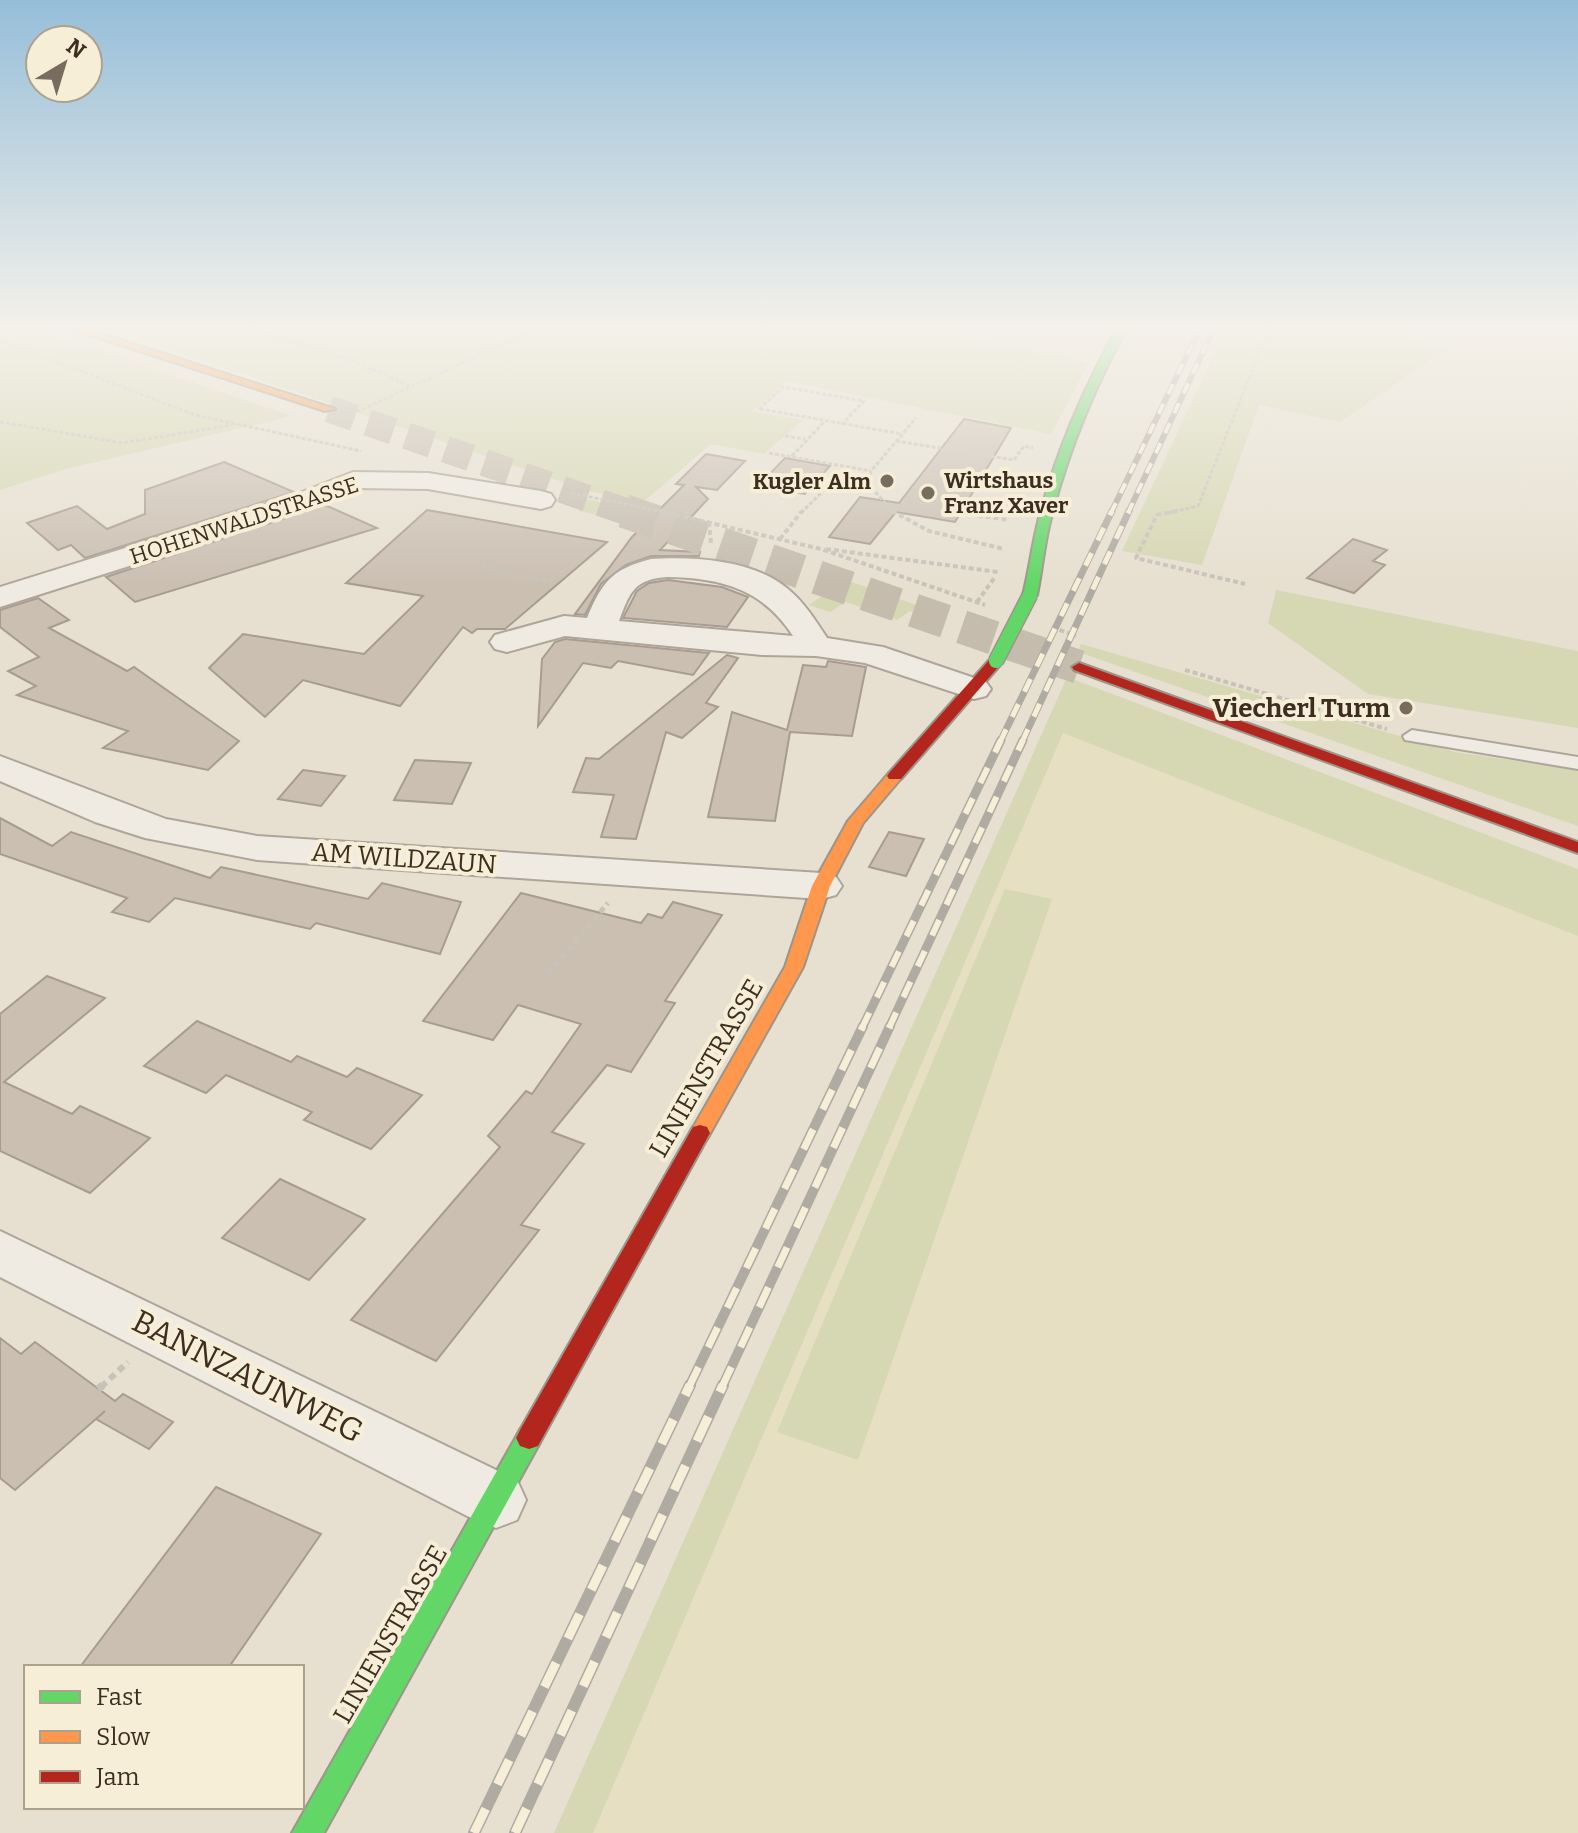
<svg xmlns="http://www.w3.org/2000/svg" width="1578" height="1833" viewBox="0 0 1578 1833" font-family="Bitter,serif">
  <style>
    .farmland { fill: #e6dfc2 }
    .green { fill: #d6d7b3 }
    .building { fill: #cbbfb2; stroke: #a89c90; stroke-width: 2 }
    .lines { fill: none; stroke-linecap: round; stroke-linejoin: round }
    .secondary-tunnel-far1 { stroke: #c5bcae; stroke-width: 27; stroke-dasharray: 27 14; stroke-linecap: butt }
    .secondary-tunnel { stroke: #c5bcae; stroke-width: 34; stroke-dasharray: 34 17; stroke-linecap: butt }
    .lane-casing { stroke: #ada599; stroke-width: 4 }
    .street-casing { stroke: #ada599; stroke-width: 4 }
    .fast-casing { stroke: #9c958a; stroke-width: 4 }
    .slow-casing { stroke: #9c958a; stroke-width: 4 }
    .jam-casing { stroke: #9c958a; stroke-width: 4 }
    .path-far4 { stroke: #c8c2b9; stroke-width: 3; stroke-dasharray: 4 2; stroke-linecap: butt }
    .path-far3 { stroke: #c8c2b9; stroke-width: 4; stroke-dasharray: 5 3; stroke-linecap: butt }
    .path-far2 { stroke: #c8c2b9; stroke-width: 5; stroke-dasharray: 6 4; stroke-linecap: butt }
    .path-far1 { stroke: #c8c2b9; stroke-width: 6; stroke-dasharray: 7 5; stroke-linecap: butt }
    .path { stroke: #c8c2b9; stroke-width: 8; stroke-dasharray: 9 6; stroke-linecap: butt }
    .lane { fill: #efebe3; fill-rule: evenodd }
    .street { fill: #efebe3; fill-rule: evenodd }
    .fast { fill: #63d668; fill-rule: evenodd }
    .slow { fill: #ff974d; fill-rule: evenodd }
    .jam { fill: #b3261e; fill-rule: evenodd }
    .rail-far4-casing { stroke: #afaaa2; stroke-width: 6 }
    .rail-far3-casing { stroke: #afaaa2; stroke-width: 7 }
    .rail-far2-casing { stroke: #afaaa2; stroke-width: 9 }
    .rail-far1-casing { stroke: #afaaa2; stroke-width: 10 }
    .rail-casing { stroke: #afaaa2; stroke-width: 12 }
    .rail-far4 { stroke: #f7eed8; stroke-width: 4; stroke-dasharray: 11; stroke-linecap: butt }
    .rail-far3 { stroke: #f7eed8; stroke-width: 5; stroke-dasharray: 14; stroke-linecap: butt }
    .rail-far2 { stroke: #f7eed8; stroke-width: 6; stroke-dasharray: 17; stroke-linecap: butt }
    .rail-far1 { stroke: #f7eed8; stroke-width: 7; stroke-dasharray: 22; stroke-linecap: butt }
    .rail { stroke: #f7eed8; stroke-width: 9; stroke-dasharray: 27; stroke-linecap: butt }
    .fast-bridge-casing { stroke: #9c958a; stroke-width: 17; stroke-linecap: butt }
    .fast-bridge { stroke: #63d668; stroke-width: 14 }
    .poi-dot { fill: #786c5e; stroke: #f7eed8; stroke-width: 3 }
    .labels { text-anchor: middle; stroke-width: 8; stroke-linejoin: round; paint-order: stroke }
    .far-poi-label { font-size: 22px; font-weight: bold; fill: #3d2e20; stroke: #f7eed8; text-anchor: start }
    .far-street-label { font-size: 22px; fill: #3d2e20; stroke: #f7eed8 }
    .poi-label { font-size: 26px; font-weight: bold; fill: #3d2e20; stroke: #f7eed8; text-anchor: end }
    .street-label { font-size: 26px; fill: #3d2e20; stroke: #f7eed8 }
    .near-street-label { font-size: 32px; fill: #3d2e20; stroke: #f7eed8 }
  </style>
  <rect width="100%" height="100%" fill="#e7e0d1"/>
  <path class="farmland" d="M1063,733L1578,936V1833H593Z"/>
  <g class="green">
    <path d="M0,328H24L102,351L292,416L66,469L0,490Z"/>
    <path d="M106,328H919L1089,363L1051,434L786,381L752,411L803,420L764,454L711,444L642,503L592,492Z"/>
    <path d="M1226,328H1401L1394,333L1447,349L1340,422L1259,405L1202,565L1122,551Z"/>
    <path d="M586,499L676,517L636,527L619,525V520L579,511L576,505L579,500Z"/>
    <path d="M846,580L939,613L931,619L910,611L897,620L846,602L830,612L809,605Z"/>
    <path d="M1276,590L1578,651V728L1368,694L1268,623Z"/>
    <path d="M1081,644L1455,752L1578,770V826L1078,652Z"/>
    <path d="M1067,677L1578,869V936L1063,733L593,1833H554Z"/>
    <path d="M1005,889L1052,899L858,1460L777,1432Z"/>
  </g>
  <g class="building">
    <path d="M964,419L1011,428L955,522L896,512L870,544L829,537L860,497L899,503Z"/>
    <path d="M706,454L745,461L717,490L696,487L708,499L660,550L700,552L699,556H651L626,565L601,584L585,615L575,614L632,537L684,485L676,484Z"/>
    <path d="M785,458L830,466L805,494L758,486Z"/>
    <path d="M224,462L294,492L85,558L71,545L58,550L27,523L77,506L107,529L145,514V490Z"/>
    <path d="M325,505L377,528L135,602L106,577Z"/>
    <path d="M427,510L607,542L505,629H477L472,633L463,627L400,706L303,680L265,717L209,668L243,634L364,654L423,596L346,583Z"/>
    <path d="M1353,539L1387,550L1373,561L1385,565L1354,593L1307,578Z"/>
    <path d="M668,580L722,587L748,597L727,627L623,618L637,591L649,583Z"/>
    <path d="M38,598L69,620L49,628L127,671L134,667L239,741L208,770L103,748L128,731L17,695L36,686L8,671L39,657L0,627V610Z"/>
    <path d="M565,639L709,653L693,675L618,661L611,668L583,663L538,726L542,659L555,642Z"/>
    <path d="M727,655L738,658L706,703L718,707L682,738L666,732L636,839L601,837L614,795L573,792L586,758L599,759Z"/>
    <path d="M828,661L866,667L852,736L790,732L775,821L708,817L732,712L787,730L803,665L826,667Z"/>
    <path d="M415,760L471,763L452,804L394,800Z"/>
    <path d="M303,770L345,776L321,806L278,799Z"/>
    <path d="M0,818L52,846L71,832L210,878L221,867L368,899L382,883L461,902L440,954L316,923L310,929L175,898L149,922L112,912L127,898L0,854Z"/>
    <path d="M889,832L924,839L906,876L869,867Z"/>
    <path d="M521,893L641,923L648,914L662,918L673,902L722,915L665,1001L675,1003L631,1072L607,1065L552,1132L584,1144L521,1225L539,1230L436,1361L351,1320L500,1147L488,1136L526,1091L532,1094L581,1024L518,1005L493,1040L423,1021Z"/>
    <path d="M47,976L105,998L4,1082L72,1114L80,1106L150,1138L90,1193L0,1151V1014Z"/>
    <path d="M197,1021L291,1062L297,1056L347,1077L357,1068L422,1095L371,1149L304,1120L312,1112L226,1075L206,1093L144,1066Z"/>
    <path d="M280,1179L365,1219L309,1280L222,1238Z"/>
    <path d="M0,1338L21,1354L35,1342L115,1401L123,1394L173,1422L149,1449L96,1419L105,1411L15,1490L0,1478Z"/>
    <path d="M216,1487L321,1534L229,1667H80Z"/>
  </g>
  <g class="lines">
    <path class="secondary-tunnel-far1" d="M329,409L630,513"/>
    <path class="secondary-tunnel" d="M624,511L1079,667"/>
    <g class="lane-casing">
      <path id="lane" d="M1412,730L1578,757V769L1405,740L1403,736Z"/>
    </g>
    <g class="street-casing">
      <g id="street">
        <path d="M353,472L428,473L541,491L551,494L555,500L551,506L541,509L428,489L357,488L309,509L0,607V587L289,497Z"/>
        <path d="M651,559C694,556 754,560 788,589C804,602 816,621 827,638L883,647L986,682L991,689L986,696L974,699L865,663L816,656L762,655L565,636L507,652L495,649L490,642L495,635L564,616L587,618C602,582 612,569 651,559ZM668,577C721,578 763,589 793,636L619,621C630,592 634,579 668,577Z"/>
        <path d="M0,756L166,819L257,836L821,873L836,877L842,886L836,895L821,899L257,860L145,838L95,822L0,781Z"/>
        <path d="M0,1231L517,1480L526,1500L517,1520L496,1528L475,1520L0,1277Z"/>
      </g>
    </g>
    <g class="fast-casing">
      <g id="fast">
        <path d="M1117,328H1127C1093,390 1067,454 1050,522C1044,546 1042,571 1037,595L1035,598H1025L1023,595C1029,571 1032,546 1038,522C1055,454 1083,390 1117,328Z"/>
        <path d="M529,1427L538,1430L542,1438L538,1446L324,1833H292L520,1430Z"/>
      </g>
    </g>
    <g class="slow-casing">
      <g id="slow">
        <path d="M68,328H84L335,409L325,411Z"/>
        <path d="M895,771L903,776L863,823L830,886L803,967L707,1139L700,1141L693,1139L690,1133L785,967L812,886L848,821L889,773Z"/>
      </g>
    </g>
    <g class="jam-casing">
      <g id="jam">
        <path d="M996,657L1001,658V664L901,779H889L887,776L889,773L991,658Z"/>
        <path d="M1079,663L1578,842V853L1074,670L1072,667Z"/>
        <path d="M700,1125L707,1127L710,1133L538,1446L529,1449L520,1446L516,1438L520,1430L693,1127Z"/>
      </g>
    </g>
    <g class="path-far4">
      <path d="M248,328L354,361L412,387"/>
      <path d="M0,340L195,415L361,451"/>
      <path d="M759,409L783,387L864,401L842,424"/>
      <path d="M760,409L902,434"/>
      <path d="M357,412L537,328"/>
      <path d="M0,422L123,443L232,425"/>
      <path d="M785,436L805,439"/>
      <path d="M896,441L1014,460L1024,446L1033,448"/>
      <path d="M769,453L871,471"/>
      <path d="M792,456L825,421"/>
      <path d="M571,493L668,513"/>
      <path d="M801,513L827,487L869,485"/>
      <path d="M894,513L869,485L871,471L916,418"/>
      <path d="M1168,513L1198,506L1269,328"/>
    </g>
    <g class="path-far3">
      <path d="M660,511L821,549L985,605"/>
      <path d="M892,511L929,531L1004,549"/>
      <path d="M1177,511L1157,515L1136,558L1245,584"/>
      <path d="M962,513L1008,520"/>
      <path d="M709,522L711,543"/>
      <path d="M780,539L802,511"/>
      <path d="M826,549L998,572"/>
      <path d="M481,564L499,573L553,582"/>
      <path d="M977,602L995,577"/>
      <path d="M1052,627L1076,636"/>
      <path d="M1185,670L1387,729"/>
    </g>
    <path class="path-far2" d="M548,973L608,903"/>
    <path class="path-far1" d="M101,1387L128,1362"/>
    <path class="path" d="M98,1389L103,1385"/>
    <use href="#lane" class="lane"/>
    <use href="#street" class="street"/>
    <use href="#fast" class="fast"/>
    <use href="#slow" class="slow"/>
    <use href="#jam" class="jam"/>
    <g class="rail-far4-casing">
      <g id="rail-far4">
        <path d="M1111,513L1200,328"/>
        <path d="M1128,513L1214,328"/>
      </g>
    </g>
    <g class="rail-far3-casing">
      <g id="rail-far3">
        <path d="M1000,742L1112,511"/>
        <path d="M1022,742L1129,511"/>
      </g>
    </g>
    <g class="rail-far2-casing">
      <g id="rail-far2">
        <path d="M862,1028L1001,740"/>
        <path d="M889,1028L1023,740"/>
      </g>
    </g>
    <g class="rail-far1-casing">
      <g id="rail-far1">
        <path d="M689,1387L863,1026"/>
        <path d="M722,1387L890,1026"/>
      </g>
    </g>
    <g class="rail-casing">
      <g id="rail">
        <path d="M474,1833L690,1385"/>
        <path d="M515,1833L723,1385"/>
      </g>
    </g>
    <use href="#rail-far4" class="rail-far4"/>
    <use href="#rail-far3" class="rail-far3"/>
    <use href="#rail-far2" class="rail-far2"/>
    <use href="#rail-far1" class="rail-far1"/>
    <use href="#rail" class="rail"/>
    <g class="fast-bridge-casing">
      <path id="fast-bridge" d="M996,661L1030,595"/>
    </g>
    <use href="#fast-bridge" class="fast-bridge"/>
  </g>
  <linearGradient id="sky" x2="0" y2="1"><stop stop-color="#96bed9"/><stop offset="0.56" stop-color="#f4f1ea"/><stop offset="1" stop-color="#f4f1ea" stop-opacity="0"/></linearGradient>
  <rect width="1578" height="585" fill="url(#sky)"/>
  <g class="poi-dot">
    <circle cx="887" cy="481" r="8"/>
    <circle cx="928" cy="493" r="8"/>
    <circle cx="1406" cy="708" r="8"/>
  </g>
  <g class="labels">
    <g class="far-poi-label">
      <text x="944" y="488">Wirtshaus<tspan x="944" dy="25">Franz Xaver</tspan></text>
      <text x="871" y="489" text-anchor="end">Kugler Alm</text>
    </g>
    <g class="far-street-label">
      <text transform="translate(244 520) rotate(-18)" y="8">HOHENWALDSTRASSE</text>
    </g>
    <g class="poi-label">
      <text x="1390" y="717">Viecherl Turm</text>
    </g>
    <g class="street-label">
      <text transform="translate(404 858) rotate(4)" y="9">AM WILDZAUN</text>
      <text transform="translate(706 1068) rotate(-60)" y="9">LINIENSTRASSE</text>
      <text transform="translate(390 1634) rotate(-60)" y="9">LINIENSTRASSE</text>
    </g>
    <g class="near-street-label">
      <text transform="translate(248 1376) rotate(27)" y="11">BANNZAUNWEG</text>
    </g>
  </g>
  <rect x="24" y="1665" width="280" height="144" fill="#f7eed8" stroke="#ada18e" stroke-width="2"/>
  <rect x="40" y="1691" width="40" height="12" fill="#63d668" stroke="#ada18e" stroke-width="2"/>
  <text x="96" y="1705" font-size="24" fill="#3d2e20">Fast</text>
  <rect x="40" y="1731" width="40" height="12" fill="#ff974d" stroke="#ada18e" stroke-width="2"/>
  <text x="96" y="1745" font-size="24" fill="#3d2e20">Slow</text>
  <rect x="40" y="1771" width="40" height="12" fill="#b3261e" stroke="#ada18e" stroke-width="2"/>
  <text x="96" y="1785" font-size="24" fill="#3d2e20">Jam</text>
  <g transform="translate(64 64) rotate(38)"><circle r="38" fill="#f7eed8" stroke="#ada18e" stroke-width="2"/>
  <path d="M0-6L14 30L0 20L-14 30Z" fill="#786c5e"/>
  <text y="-12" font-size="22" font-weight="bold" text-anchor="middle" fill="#3d2e20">N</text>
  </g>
</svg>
